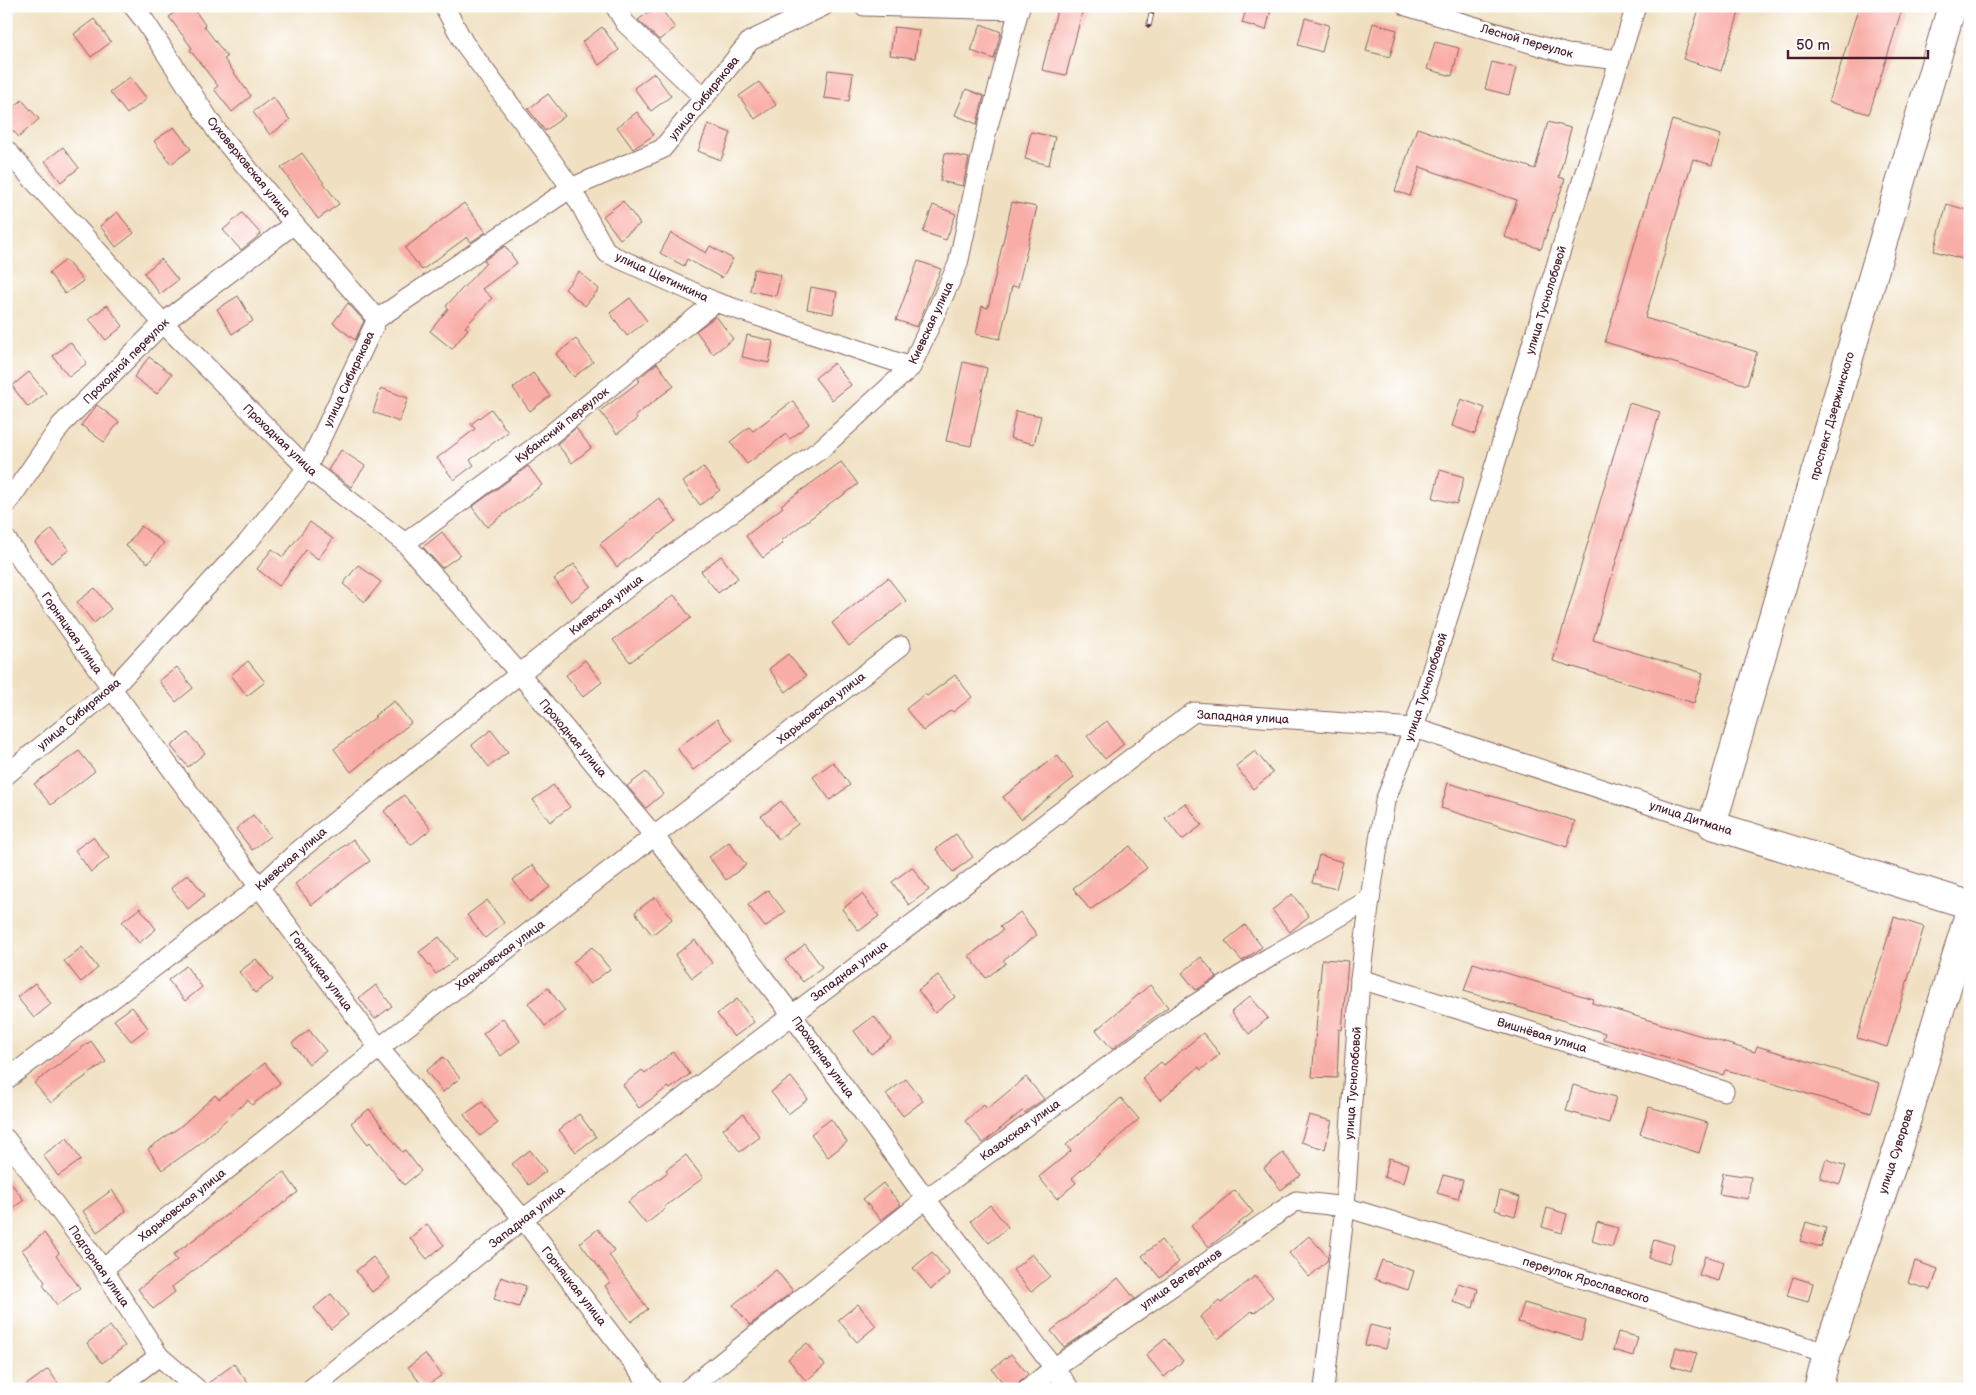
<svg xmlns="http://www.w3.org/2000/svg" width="1976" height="1395" viewBox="0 0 1976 1395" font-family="'Balsamiq Sans',sans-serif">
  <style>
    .building { fill: #f9ada7 }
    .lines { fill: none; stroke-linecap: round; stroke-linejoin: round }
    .street-casing { stroke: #846360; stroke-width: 21 }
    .secondary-casing { stroke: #846360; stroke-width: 30 }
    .primary-casing { stroke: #846360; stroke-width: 30 }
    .street { stroke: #fff; stroke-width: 19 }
    .secondary { stroke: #fff; stroke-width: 28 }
    .primary { stroke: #fff; stroke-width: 28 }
    .rail-casing { stroke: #4a1f2b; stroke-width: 5.5 }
    .rail { stroke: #fff; stroke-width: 4; stroke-dasharray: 11; stroke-linecap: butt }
    .labels { text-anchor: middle; stroke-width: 5; stroke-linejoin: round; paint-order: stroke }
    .street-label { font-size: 12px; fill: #4a1f2b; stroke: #fff }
  </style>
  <rect width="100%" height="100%" fill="#fff"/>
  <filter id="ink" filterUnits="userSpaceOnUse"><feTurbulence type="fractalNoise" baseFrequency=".02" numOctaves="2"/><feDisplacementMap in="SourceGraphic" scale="10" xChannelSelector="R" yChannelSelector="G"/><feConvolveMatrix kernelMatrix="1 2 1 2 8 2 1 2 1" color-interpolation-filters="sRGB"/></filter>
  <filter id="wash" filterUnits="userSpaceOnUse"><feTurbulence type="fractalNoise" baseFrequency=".0096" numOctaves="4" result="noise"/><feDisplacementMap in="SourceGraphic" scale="20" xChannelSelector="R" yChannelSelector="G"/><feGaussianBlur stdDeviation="1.12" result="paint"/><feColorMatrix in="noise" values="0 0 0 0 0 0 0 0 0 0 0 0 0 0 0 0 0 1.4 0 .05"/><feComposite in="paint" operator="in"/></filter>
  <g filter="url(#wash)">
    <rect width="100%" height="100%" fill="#f0e0c1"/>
    <g id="blocks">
      <g class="building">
        <path d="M183,6H192L205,25L204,26L227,57L224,59L251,96L232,112L214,89L218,86L190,50L192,48L169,17Z"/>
        <path d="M657,6H659L675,28L659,40L638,20Z"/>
        <path d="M1058,6H1070L1083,9L1066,75L1042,70Z"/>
        <path d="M1247,6H1272L1266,30L1242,23Z"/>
        <path d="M1700,6H1741L1721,71L1683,59Z"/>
        <path d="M1859,6H1903L1869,114L1829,102Z"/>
        <path d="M1305,18L1329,25L1322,52L1298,45Z"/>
        <path d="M94,19L111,42L91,57L74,34Z"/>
        <path d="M1373,23L1397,30L1390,57L1366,51Z"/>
        <path d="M981,24L1001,32L994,59L971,51Z"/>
        <path d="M602,27L619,50L599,65L582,42Z"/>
        <path d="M894,27L919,30L915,58L890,55Z"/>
        <path d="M1435,42L1459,48L1452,76L1427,69Z"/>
        <path d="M1492,62L1516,68L1509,95L1485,89Z"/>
        <path d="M828,70L853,73L849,101L824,98Z"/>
        <path d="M654,73L671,96L651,111L634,88Z"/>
        <path d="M130,77L147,99L127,114L110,92Z"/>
        <path d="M759,82L776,105L755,119L739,96Z"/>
        <path d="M966,89L984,96L977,124L955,115Z"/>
        <path d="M548,94L565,116L545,131L528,109Z"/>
        <path d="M273,97L290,120L270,135L253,112Z"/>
        <path d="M22,100L39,119L19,137L6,124V114Z"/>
        <path d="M637,112L654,135L633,149L617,127Z"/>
        <path d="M1672,120L1721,135L1712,165L1693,159L1645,318L1757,352L1747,385L1605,342Z"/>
        <path d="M1548,122L1571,128L1559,177L1565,179L1541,249L1504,237L1517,200L1420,167L1410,196L1395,191L1417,128L1535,169Z"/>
        <path d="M708,124L731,133L721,160L698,151Z"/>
        <path d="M174,127L191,149L171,164L154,141Z"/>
        <path d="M1031,132L1055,137L1049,165L1025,159Z"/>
        <path d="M63,147L79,168L61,182L45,161Z"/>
        <path d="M302,153L339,204L318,219L281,168Z"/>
        <path d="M945,153L969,158L963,186L940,181Z"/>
        <path d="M623,201L640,224L620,239L603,216Z"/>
        <path d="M1012,202L1037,207L1018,287L1012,286L1000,339L976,334L982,306L988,308Z"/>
        <path d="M464,203L486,232L471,242L467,237L422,270L405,248Z"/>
        <path d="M1947,204L1970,211V261L1934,251Z"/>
        <path d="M933,205L956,214L946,240L923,232Z"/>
        <path d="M117,212L134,233L116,247L100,226Z"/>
        <path d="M242,213L261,234L241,250L223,230Z"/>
        <path d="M671,233L706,253L710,246L733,259L722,278L687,259L684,266L660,253Z"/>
        <path d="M505,246L517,263L482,289L492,298L465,327L468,329L452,349L430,331L448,309L446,306L486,263L484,260Z"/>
        <path d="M161,259L178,280L160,294L144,273Z"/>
        <path d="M66,260L83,281L65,294L49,273Z"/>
        <path d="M918,261L941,269L917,327L896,320Z"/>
        <path d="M754,269L781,275L776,296L750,291Z"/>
        <path d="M579,272L599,289L585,306L565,289Z"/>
        <path d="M811,287L837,292L833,314L807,309Z"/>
        <path d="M238,296L253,321L232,334L217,309Z"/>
        <path d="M630,298L647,321L627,336L610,313Z"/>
        <path d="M348,303L364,321L355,340L333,323Z"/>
        <path d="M107,305L123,326L106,340L89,319Z"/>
        <path d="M716,316L733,339L713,354L696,331Z"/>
        <path d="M747,335L773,341L769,363L742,357Z"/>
        <path d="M576,339L593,362L574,377L556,354Z"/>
        <path d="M70,342L87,363L69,377L53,356Z"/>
        <path d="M149,357L172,374L157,394L134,377Z"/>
        <path d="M963,362L987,368L971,446L946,441Z"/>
        <path d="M657,363L674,386L635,416L637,419L617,434L600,411L640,381L638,379Z"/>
        <path d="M834,363L851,385L832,400L815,378Z"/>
        <path d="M29,372L46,393L28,407L12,386Z"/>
        <path d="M533,373L550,396L530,411L513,388Z"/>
        <path d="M381,388L408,398L399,422L373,412Z"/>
        <path d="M1461,399L1485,408L1475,434L1452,426Z"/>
        <path d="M793,401L809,424L790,439L786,434L747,464L730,442L749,427L753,431Z"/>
        <path d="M1629,403L1660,412L1593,640L1703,673L1694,703L1553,661Z"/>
        <path d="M97,405L119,422L104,442L81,425Z"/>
        <path d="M491,409L508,432L470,460L474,465L454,480L437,458L475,429L471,424Z"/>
        <path d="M1016,411L1041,416L1034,444L1010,438Z"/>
        <path d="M576,428L591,448L572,463L557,444Z"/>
        <path d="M341,450L365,466L351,487L328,470Z"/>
        <path d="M841,462L858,484L838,499L837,498L781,541L783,543L763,558L746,536L783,507L781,505Z"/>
        <path d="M528,466L542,485L487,527L472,507Z"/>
        <path d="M703,467L720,490L700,505L683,482Z"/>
        <path d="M1440,470L1464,477L1457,504L1433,498Z"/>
        <path d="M659,498L676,521L617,567L600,544Z"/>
        <path d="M310,522L333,539L318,559L306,550L279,586L257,569L272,549L283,557Z"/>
        <path d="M141,526L164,543L148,563L126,546Z"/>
        <path d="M52,529L69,550L51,563L35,543Z"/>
        <path d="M442,532L460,555L442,568L423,547Z"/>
        <path d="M721,556L738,578L718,593L701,571Z"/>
        <path d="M574,564L591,586L571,602L554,579Z"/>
        <path d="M358,565L381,582L365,602L343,584Z"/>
        <path d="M888,578L906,601L849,646L832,623Z"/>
        <path d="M95,588L111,609L94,623L77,602Z"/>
        <path d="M674,595L691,618L630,662L613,640Z"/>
        <path d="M788,654L806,676L786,692L769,669Z"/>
        <path d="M585,660L602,682L583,697L566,675Z"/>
        <path d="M248,661L265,682L247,696L231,675Z"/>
        <path d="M177,667L193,688L176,702L159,681Z"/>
        <path d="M955,675L972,697L953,712L951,710L923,731L906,709L925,694L927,696Z"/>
        <path d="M394,701L411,723L351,772L334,749L376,717L374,716Z"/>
        <path d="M717,719L733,741L693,770L677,748Z"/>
        <path d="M1107,721L1124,744L1105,759L1087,736Z"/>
        <path d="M491,730L508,752L489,767L472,745Z"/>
        <path d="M188,733L205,753L188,767L171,746Z"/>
        <path d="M79,751L95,771L51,805L34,784Z"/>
        <path d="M1255,751L1273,773L1253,789L1236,766Z"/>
        <path d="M1057,755L1074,778L1021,819L1003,797Z"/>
        <path d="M833,762L850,785L830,800L813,777Z"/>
        <path d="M646,772L663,794L646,808L627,786Z"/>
        <path d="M1448,783L1575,821L1567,847L1441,808Z"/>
        <path d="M553,785L570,807L550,822L533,800Z"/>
        <path d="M404,795L431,829L411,845L384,811Z"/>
        <path d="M781,801L798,824L778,839L761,816Z"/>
        <path d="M1185,803L1202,825L1182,840L1165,818Z"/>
        <path d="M253,815L270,836L252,850L236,829Z"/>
        <path d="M956,834L973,857L953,872L936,849Z"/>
        <path d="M93,837L109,858L91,872L75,850Z"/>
        <path d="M353,839L370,861L350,875L312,905L295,884Z"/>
        <path d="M729,842L746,865L726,880L709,857Z"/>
        <path d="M1130,846L1147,868L1090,910L1073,888Z"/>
        <path d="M1319,855L1343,862L1336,889L1312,883Z"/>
        <path d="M533,865L550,887L530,902L513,880Z"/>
        <path d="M912,867L929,890L909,905L892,882Z"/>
        <path d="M188,874L205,895L188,909L171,888Z"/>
        <path d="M768,890L785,912L765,927L748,905Z"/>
        <path d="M862,894L879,916L859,931L842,909Z"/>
        <path d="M1292,894L1309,916L1290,932L1272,910Z"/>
        <path d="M655,897L672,919L652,935L635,912Z"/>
        <path d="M487,900L504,923L485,938L467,915Z"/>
        <path d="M140,908L156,929L139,943L122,922Z"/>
        <path d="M1020,912L1037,935L1003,960L1006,963L986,978L969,956L1003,930L1000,927Z"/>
        <path d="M1894,917L1924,927L1887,1047L1857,1038Z"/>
        <path d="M1245,925L1262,947L1242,961L1225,941Z"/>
        <path d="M439,937L456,959L436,974L419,952Z"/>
        <path d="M695,940L712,963L692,978L675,955Z"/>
        <path d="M805,944L822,967L803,982L785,960Z"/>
        <path d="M82,947L98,968L81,982L64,961Z"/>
        <path d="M592,947L610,969L590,984L573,962Z"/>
        <path d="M1201,957L1217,977L1196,990L1182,973Z"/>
        <path d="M256,959L273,980L255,993L239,972Z"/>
        <path d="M1322,959L1348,961L1342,1030L1339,1029L1337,1078L1312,1077Z"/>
        <path d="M1473,963L1593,999L1592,1003L1755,1052L1757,1046L1880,1083L1871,1113L1738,1073L1725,1070L1723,1075L1603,1039L1605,1033L1464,991Z"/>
        <path d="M186,966L202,987L185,1001L168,980Z"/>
        <path d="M938,975L955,997L935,1013L918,990Z"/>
        <path d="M35,983L51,1004L34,1018L17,997Z"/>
        <path d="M376,985L392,1006L375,1019L359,998Z"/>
        <path d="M1150,985L1168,1007L1112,1049L1096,1030Z"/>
        <path d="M548,988L565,1011L545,1026L528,1003Z"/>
        <path d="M1250,996L1268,1018L1249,1034L1231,1012Z"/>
        <path d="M737,999L754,1022L734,1037L717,1014Z"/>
        <path d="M132,1007L148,1028L131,1041L114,1020Z"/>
        <path d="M874,1016L891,1039L871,1054L854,1031Z"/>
        <path d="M503,1018L520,1041L501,1056L483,1034Z"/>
        <path d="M309,1030L326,1051L309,1064L292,1043Z"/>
        <path d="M1203,1033L1220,1054L1201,1070L1199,1067L1160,1100L1142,1078L1161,1062L1164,1065Z"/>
        <path d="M91,1041L106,1062L68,1089L51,1103L34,1083Z"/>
        <path d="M673,1052L690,1074L670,1089L668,1087L639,1108L623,1085L642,1070L645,1073Z"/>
        <path d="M443,1057L460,1078L443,1092L426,1071Z"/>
        <path d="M265,1063L280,1083L252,1105L248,1100L197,1146L162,1170L148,1149L181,1126L215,1095L219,1099Z"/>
        <path d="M791,1077L808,1099L788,1114L771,1092Z"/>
        <path d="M1026,1077L1044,1099L1024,1113L1022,1111L983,1143L965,1121L984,1105L987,1109Z"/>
        <path d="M906,1079L923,1101L903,1116L886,1094Z"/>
        <path d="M1573,1085L1616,1097L1609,1123L1566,1111Z"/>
        <path d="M1121,1098L1139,1119L1072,1178L1076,1183L1057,1199L1039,1177L1071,1151L1066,1145Z"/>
        <path d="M482,1102L498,1123L480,1136L464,1115Z"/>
        <path d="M1649,1107L1708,1123L1699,1153L1640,1134Z"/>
        <path d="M369,1109L402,1152L405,1150L421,1171L404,1185L370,1142L368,1144L351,1123Z"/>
        <path d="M579,1114L596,1137L576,1152L559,1130Z"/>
        <path d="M743,1114L760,1137L740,1152L723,1129Z"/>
        <path d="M1309,1115L1332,1121L1325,1149L1301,1142Z"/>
        <path d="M831,1119L847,1142L828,1157L811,1134Z"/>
        <path d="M67,1138L81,1160L58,1176L43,1155Z"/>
        <path d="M530,1150L546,1171L529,1185L512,1164Z"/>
        <path d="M1283,1153L1301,1175L1281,1190L1264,1168Z"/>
        <path d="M686,1155L703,1178L664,1207L665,1209L646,1224L628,1202L668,1172L666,1170Z"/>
        <path d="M1389,1158L1409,1164L1404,1183L1384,1177Z"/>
        <path d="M1826,1159L1846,1166L1840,1184L1820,1178Z"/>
        <path d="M284,1172L298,1192L172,1287L175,1292L153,1309L138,1289L177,1260L173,1255Z"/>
        <path d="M1723,1173L1751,1177L1748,1199L1719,1194Z"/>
        <path d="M1443,1175L1463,1180L1458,1199L1437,1193Z"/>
        <path d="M6,1177L24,1200L6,1213Z"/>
        <path d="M883,1183L901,1205L881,1220L863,1199Z"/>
        <path d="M112,1190L126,1211L97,1232L83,1211Z"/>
        <path d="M1235,1190L1253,1212L1209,1247L1191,1226Z"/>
        <path d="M1500,1191L1520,1197L1515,1216L1495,1210Z"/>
        <path d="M990,1205L1008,1227L989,1243L971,1221Z"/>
        <path d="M1547,1208L1567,1214L1562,1233L1542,1227Z"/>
        <path d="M1597,1222L1618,1228L1612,1247L1592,1241Z"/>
        <path d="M1806,1222L1826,1228L1821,1247L1800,1241Z"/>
        <path d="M427,1224L444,1245L427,1259L410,1238Z"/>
        <path d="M598,1229L614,1250L609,1255L648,1309L631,1322L605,1286L610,1282L580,1243Z"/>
        <path d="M44,1233L59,1253L56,1256L80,1288L57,1305L43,1285L45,1282L22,1250Z"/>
        <path d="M1309,1236L1328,1257L1327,1261L1309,1277L1289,1253Z"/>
        <path d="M1654,1239L1674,1245L1669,1264L1649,1258Z"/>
        <path d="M1161,1240L1179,1262L1160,1278L1142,1256Z"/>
        <path d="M932,1252L950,1274L931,1289L913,1268Z"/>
        <path d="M1032,1254L1050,1276L1031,1292L1013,1270Z"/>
        <path d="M1705,1256L1724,1262L1719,1281L1699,1275Z"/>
        <path d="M373,1257L390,1278L372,1292L356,1271Z"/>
        <path d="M1382,1260L1414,1271L1408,1290L1375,1279Z"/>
        <path d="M1915,1261L1938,1269L1931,1290L1908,1283Z"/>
        <path d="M776,1270L793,1291L750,1325L733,1305Z"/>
        <path d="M1255,1276L1273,1297L1254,1313L1252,1311L1218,1339L1200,1317L1219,1301L1221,1303Z"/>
        <path d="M501,1277L526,1286L519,1307L494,1299Z"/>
        <path d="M1793,1277L1813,1283L1808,1302L1787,1296Z"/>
        <path d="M1118,1278L1135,1299L1064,1347L1051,1331Z"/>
        <path d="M1458,1283L1478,1289L1473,1308L1453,1302Z"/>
        <path d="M331,1294L348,1315L331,1329L314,1308Z"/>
        <path d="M1524,1303L1586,1321L1581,1340L1518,1322Z"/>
        <path d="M858,1304L876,1326L857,1342L838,1320Z"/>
        <path d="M1370,1325L1390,1330L1386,1349L1365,1345Z"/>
        <path d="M110,1326L125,1346L102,1363L87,1343Z"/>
        <path d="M1618,1332L1638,1337L1633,1356L1613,1350Z"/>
        <path d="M1165,1339L1183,1361L1164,1377L1146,1355Z"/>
        <path d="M807,1343L825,1365L806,1381L788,1359Z"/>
        <path d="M1676,1347L1697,1353L1691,1372L1671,1366Z"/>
        <path d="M425,1354L442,1375L424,1388L408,1367Z"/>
        <path d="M1011,1354L1028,1374L1013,1389H1008L992,1369Z"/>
        <path d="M234,1364L252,1389H208L207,1384Z"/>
        <path d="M48,1369L62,1389H21Z"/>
      </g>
    </g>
  </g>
  <g filter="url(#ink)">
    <use href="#blocks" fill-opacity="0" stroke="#846360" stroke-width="1"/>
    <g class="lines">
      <g class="street-casing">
        <g id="street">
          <path d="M133,6L144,20L218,133L294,224L377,319"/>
          <path d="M444,6L464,43L547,154L571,188L607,253L715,302L911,367"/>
          <path d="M615,6L625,23L704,98"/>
          <path d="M864,6L1019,10"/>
          <path d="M1406,6L1567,54L1620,60"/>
          <path d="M6,150L163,323L307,468L405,543L519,673L655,837L792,1015L926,1199L1070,1389"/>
          <path d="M6,505L61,425L163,323L294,224"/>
          <path d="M6,539L112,689L379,1048L523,1219L653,1389"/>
          <path d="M405,543L535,447L715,302"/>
          <path d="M6,775L112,689L247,543L307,468L377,319L571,188L662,149L750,41L824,6"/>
          <path d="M1360,979L1724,1091"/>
          <path d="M6,1080L258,888L297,852L638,579L821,449L911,367L958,264L987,130L1020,6"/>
          <path d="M6,1139L103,1269L159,1356L197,1389"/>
          <path d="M103,1269L379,1048L901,646"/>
          <path d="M115,1389L159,1356"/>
          <path d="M311,1389L523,1219L1150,744L1194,712L1414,728L1712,825"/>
          <path d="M688,1389L926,1199L1181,1013L1270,957L1370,899"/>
          <path d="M1028,1389L1055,1367L1296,1201L1345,1207L1827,1353"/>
          <path d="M1324,1389L1345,1207L1360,979L1370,899L1385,801L1414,728L1636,6"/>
        </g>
      </g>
      <g class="secondary-casing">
        <path id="secondary" d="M1952,6L1712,825L1970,905"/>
      </g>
      <g class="primary-casing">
        <path id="primary" d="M1818,1389L1827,1353L1899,1145L1970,911"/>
      </g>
      <use href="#street" class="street"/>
      <use href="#secondary" class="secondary"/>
      <use href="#primary" class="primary"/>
      <g class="rail-casing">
        <path id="rail" d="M1149,25L1153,6"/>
      </g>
      <use href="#rail" class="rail"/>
    </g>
  </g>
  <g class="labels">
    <g class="street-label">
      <text transform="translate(1527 41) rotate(16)" y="4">Лесной переулок</text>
      <text transform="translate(704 98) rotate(-51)" y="4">улица Сибирякова</text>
      <text transform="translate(249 167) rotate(51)" y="4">Суховерховская улица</text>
      <text transform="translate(662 277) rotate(25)" y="4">улица Щетинкина</text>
      <text transform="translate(1546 300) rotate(-73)" y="4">улица Туснолобовой</text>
      <text transform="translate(931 323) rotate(-65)" y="4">Киевская улица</text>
      <text transform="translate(126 361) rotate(-45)" y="4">Проходной переулок</text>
      <text transform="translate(349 379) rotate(-65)" y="4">улица Сибирякова</text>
      <text transform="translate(1832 416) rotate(-74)" y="4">проспект Дзержинского</text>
      <text transform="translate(562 425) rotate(-38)" y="4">Кубанский переулок</text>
      <text transform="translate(280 440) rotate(44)" y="4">Проходная улица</text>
      <text transform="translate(606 605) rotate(-38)" y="4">Киевская улица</text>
      <text transform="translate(72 633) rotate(55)" y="4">Горняцкая улица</text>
      <text transform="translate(1426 687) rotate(-72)" y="4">улица Туснолобовой</text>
      <text transform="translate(821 708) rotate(-38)" y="4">Харьковская улица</text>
      <text transform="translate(79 714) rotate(-40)" y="4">улица Сибирякова</text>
      <text transform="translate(1243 717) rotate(3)" y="4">Западная улица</text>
      <text transform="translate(573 738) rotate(50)" y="4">Проходная улица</text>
      <text transform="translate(1691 818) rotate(18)" y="4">улица Дитмана</text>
      <text transform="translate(291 859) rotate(-41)" y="4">Киевская улица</text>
      <text transform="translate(500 955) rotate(-37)" y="4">Харьковская улица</text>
      <text transform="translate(321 971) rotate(53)" y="4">Горняцкая улица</text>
      <text transform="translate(849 971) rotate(-37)" y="4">Западная улица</text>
      <text transform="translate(1542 1035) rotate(17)" y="4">Вишнёвая улица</text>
      <text transform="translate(823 1057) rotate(54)" y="4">Проходная улица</text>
      <text transform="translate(1353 1083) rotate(-86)" y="4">улица Туснолобовой</text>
      <text transform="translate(1020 1130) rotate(-36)" y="4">Казахская улица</text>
      <text transform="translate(1896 1151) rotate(-72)" y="4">улица Суворова</text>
      <text transform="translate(182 1205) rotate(-39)" y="4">Харьковская улица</text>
      <text transform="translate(527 1217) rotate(-38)" y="4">Западная улица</text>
      <text transform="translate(99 1266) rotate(55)" y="4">Подгорная улица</text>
      <text transform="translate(1181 1279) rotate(-35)" y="4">улица Ветеранов</text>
      <text transform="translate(1586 1280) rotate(17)" y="4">переулок Ярославского</text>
      <text transform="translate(574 1286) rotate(52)" y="4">Горняцкая улица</text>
    </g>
  </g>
  <rect width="1976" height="1395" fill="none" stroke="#fff" stroke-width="25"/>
  <path d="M1788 50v8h140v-8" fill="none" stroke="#4a1f2b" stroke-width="2.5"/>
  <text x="1796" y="50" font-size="15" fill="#4a1f2b" stroke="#ffffff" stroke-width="4" paint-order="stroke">50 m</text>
</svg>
